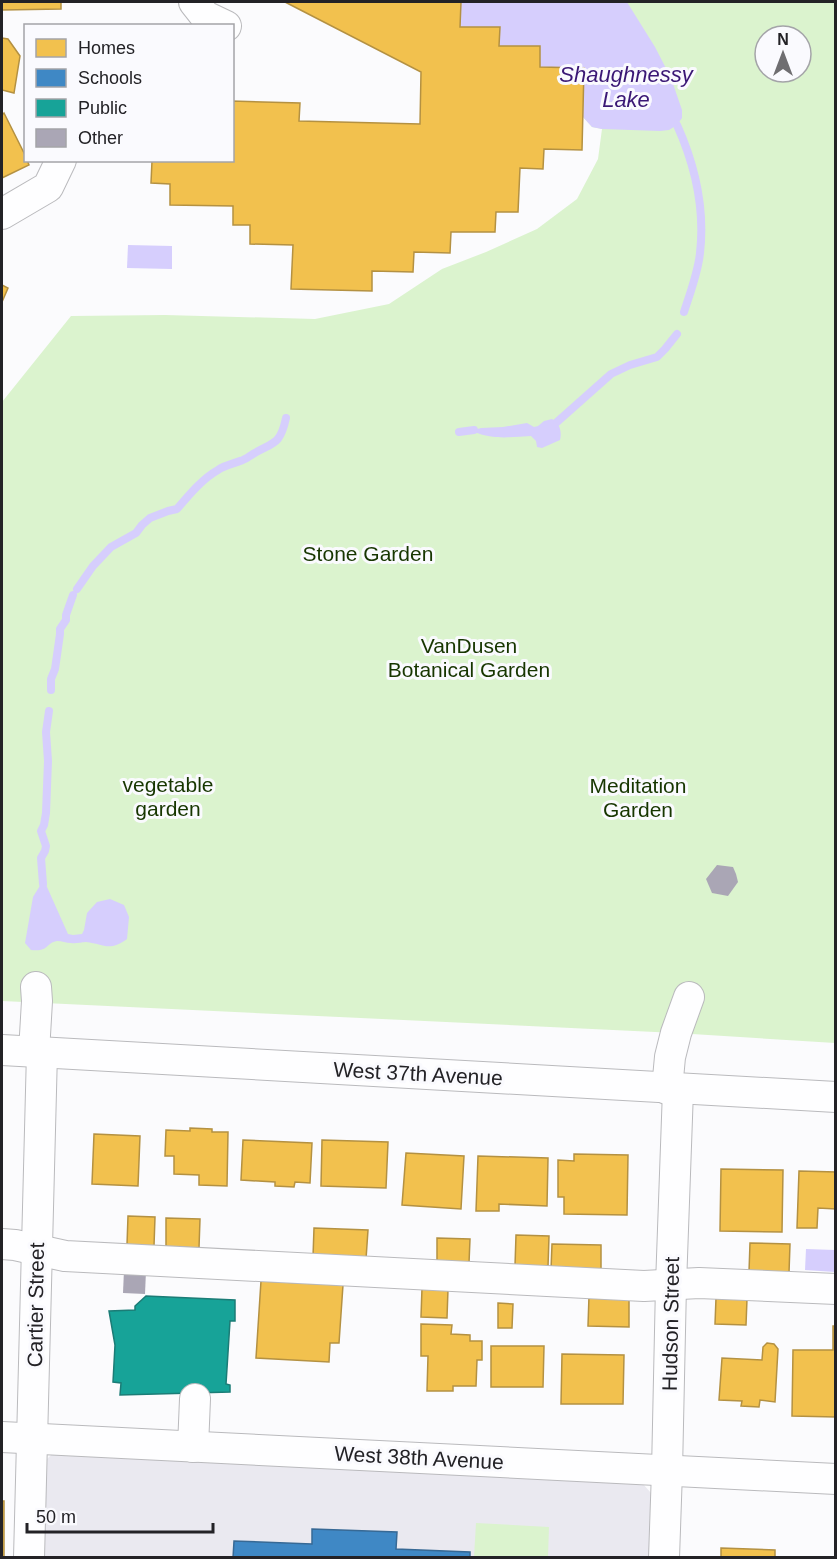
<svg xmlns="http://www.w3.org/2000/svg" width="837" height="1559" viewBox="0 0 837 1559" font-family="Helvetica,sans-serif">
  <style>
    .built { fill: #eae9f0 }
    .green { fill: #dbf3ce; fill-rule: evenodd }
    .water { fill: #d6cefd }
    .homes { fill: #f2c14e; stroke: #b49142; stroke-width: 1.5 }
    .schools { fill: #3f88c5; stroke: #376995; stroke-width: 1.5 }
    .public { fill: #17a398; stroke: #1b7c76; stroke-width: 1.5 }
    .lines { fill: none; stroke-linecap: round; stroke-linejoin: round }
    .stream { stroke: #d6cefd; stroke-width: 8 }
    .building { fill: #aaa6b5 }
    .minor-casing { stroke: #bababd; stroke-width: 32 }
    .minor { stroke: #fefeff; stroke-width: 30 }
    .labels { text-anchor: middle; stroke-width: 6; stroke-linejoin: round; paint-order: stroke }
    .park-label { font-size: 21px; fill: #173600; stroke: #fafafe }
    .street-label { font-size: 21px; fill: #232226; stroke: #fafafe }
    .water-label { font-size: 22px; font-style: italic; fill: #3a1775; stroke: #fafafe }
  </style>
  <rect width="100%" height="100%" fill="#fbfbfd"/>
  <path class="built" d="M54,1452L643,1484L651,1493L652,1498L650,1512L649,1557H43L42,1466L48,1458Z"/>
  <g class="green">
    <path d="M461,2H835V1043L676,1033L2,1001V402L71,316L165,315L315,319L389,304L442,269L486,252L537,229L577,199L598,159L602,129L592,127L583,117L584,68L540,67V46H499L500,28ZM765,36H801V72H765Z"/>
    <path d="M476,1523L549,1527L548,1557H474Z"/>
  </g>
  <g class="water">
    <path d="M461,2H627L655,47L671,78L682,110V118L677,125L669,130L660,131L602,129L592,127L583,117L584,68L540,67V46H499L500,28H460Z"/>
    <path d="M128,245L172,246V269L127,268Z"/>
    <path d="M552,419C560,423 562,432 560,440L542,448L537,447L536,441L531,436C512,437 493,440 475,432L474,430L481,428L503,427L527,423L534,427L538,426L544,421Z"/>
    <path d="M41,884L46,885L47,887L68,934L73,935L82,934L84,930L87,913L97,902L110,899L124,905L129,917L127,939C109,952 104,944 86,942C81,942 76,944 71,943C66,943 62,941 57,941C45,943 50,952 31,950L25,943L33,897Z"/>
    <path d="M806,1249L835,1250V1272L805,1270Z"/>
  </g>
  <g class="homes">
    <path d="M2,2H61V9L2,10Z"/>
    <path d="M285,2H461L460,27H500L499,46H540V67L584,68L582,150L544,149L543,169L520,168L518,212H496L495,232H451L450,253L414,252L413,272L372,271V291L291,289L293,245L250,244V225H233V206L170,205V184L151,183L152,161L148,160H232V101L300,103L299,121L420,124L421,72Z"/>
    <path d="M2,38L8,39L20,56L14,93L2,90Z"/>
    <path d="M4,113L26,157V160H27L29,165L2,178V115Z"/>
    <path d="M2,285L8,288L2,302Z"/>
    <path d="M190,1128L212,1129V1132H228L227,1186L199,1185V1175L174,1174V1156H165L166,1130L190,1131Z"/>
    <path d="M94,1134L140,1136L138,1186L92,1184Z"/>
    <path d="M243,1140L312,1143L310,1183L295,1182L294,1187L275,1186V1182L241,1180Z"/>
    <path d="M322,1140L388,1142L386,1188L321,1186Z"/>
    <path d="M406,1153L464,1156L461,1209L402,1205Z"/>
    <path d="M574,1154L628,1155L627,1215L564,1214V1197H558V1160L574,1161Z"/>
    <path d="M478,1156L548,1158L547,1206L499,1204V1211H476Z"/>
    <path d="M721,1169L783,1170L782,1232L720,1231Z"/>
    <path d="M799,1171L836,1172V1209L818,1208L817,1228H797Z"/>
    <path d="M128,1216L155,1217L154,1246L127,1245Z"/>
    <path d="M166,1218L200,1219L199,1248L166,1247Z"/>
    <path d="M314,1228L368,1230L366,1259L313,1257Z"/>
    <path d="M516,1235L549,1236L548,1267L515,1266Z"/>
    <path d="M437,1238L470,1239L469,1263H437Z"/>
    <path d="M750,1243L790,1244L789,1273L749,1272Z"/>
    <path d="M552,1244L601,1245V1271L551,1270Z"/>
    <path d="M261,1281L343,1285L339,1343H330L329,1362L256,1358Z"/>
    <path d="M422,1288L448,1289L447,1318L421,1317Z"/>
    <path d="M589,1296L629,1297V1327L588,1326Z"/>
    <path d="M716,1298L747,1299L746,1325L715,1324Z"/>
    <path d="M498,1303L513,1304L512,1328H498Z"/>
    <path d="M421,1324L452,1325L451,1334L470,1335V1341H482V1360H477L476,1386H453V1391H427L428,1356H421Z"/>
    <path d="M833,1326H836V1417L792,1416L793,1350H833Z"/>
    <path d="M767,1343L774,1344L778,1349L775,1402L760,1400L759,1407L741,1406L742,1401L719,1400L722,1358L762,1360L763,1347Z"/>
    <path d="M491,1346H544L543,1387H491Z"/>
    <path d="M562,1354L624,1355L623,1404H561Z"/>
    <rect x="2" y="1501" width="2" height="57"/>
    <path d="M721,1548L775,1550V1558H721Z"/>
  </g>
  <path class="schools" d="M312,1529L397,1532L396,1549L470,1552V1558H233L234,1541L312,1544Z"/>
  <path class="public" d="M146,1296L235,1300V1321H230L226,1384L230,1385V1392L120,1395L121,1383L113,1382L115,1345L109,1311L135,1310V1306Z"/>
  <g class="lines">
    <g class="stream">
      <path d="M677,125C695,165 705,209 700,253C698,273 690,293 684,312"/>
      <path d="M557,422L611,374L630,365L657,357L665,349L677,334"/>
      <path d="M459,432L474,430"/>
      <path d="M77,589L93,566L111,547L136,533L142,525L150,518L168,511L177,509C189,495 202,479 218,470C225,465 233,464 240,461C245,460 248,457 253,454C273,442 280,446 286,418"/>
      <path d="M51,690V679L55,669L60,634V629L66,620V615L73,595"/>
      <path d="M43,884L41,858L45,851L46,846L41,831L44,825L46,813L48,761L46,732L49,711"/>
    </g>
  </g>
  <g class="building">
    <path d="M717,865L733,867L736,874L738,882L728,896L712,893L706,879Z"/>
    <path d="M124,1270L146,1271L145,1294L123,1293Z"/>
  </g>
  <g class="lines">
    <g class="minor-casing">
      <g id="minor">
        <path d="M194,2L205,16L226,26"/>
        <path d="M2,214L48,187L61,160"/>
        <path d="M2,1050L836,1097"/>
        <path d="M34,1052L37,1001L36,987"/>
        <path d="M667,1089L670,1057L676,1033L689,997"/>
        <path d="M2,1244L15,1245L65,1256L644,1286L699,1283L836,1289"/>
        <path d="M2,1437L836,1479"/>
        <path d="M193,1447L195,1399"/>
        <path d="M29,1558L42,1052"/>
        <path d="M664,1558L667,1471L671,1285L678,1090"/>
      </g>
    </g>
    <use href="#minor" class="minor"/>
  </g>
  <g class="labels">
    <g class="park-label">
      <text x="368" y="561">Stone Garden</text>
      <text x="469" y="653">VanDusen<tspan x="469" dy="24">Botanical Garden</tspan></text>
      <text x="168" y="792">vegetable<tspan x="168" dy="24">garden</tspan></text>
      <text x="638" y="793">Meditation<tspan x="638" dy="24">Garden</tspan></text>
    </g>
    <g class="street-label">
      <text transform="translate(418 1074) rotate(3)" y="7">West 37th Avenue</text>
      <text transform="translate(36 1305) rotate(-89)" y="7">Cartier Street</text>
      <text transform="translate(671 1324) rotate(-89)" y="7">Hudson Street</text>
      <text transform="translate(419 1458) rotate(3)" y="7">West 38th Avenue</text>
    </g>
    <g class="water-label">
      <text x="626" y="82">Shaughnessy<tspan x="626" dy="25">Lake</tspan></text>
    </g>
  </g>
  <rect width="837" height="1559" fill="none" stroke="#232226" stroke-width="6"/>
  <rect x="24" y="24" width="210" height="138" fill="#fafafe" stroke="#a4a4a8" stroke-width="1.5"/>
  <rect x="36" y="39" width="30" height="18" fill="#f2c14e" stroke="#a4a4a8" stroke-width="1.5"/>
  <text x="78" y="54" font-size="18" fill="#232226">Homes</text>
  <rect x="36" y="69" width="30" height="18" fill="#3f88c5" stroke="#a4a4a8" stroke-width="1.5"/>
  <text x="78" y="84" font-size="18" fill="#232226">Schools</text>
  <rect x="36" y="99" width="30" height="18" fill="#17a398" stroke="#a4a4a8" stroke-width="1.5"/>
  <text x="78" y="114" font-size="18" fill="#232226">Public</text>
  <rect x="36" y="129" width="30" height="18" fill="#aaa6b5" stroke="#a4a4a8" stroke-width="1.5"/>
  <text x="78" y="144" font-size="18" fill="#232226">Other</text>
  <g transform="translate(783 54)"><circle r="28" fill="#fafafe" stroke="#a4a4a8" stroke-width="1.5"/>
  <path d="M0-4.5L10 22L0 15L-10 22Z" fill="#6f6e71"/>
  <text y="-9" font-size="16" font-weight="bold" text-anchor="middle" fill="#232226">N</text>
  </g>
  <path d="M27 1523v9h186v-9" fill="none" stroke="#232226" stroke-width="3"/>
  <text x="36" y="1523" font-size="18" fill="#232226" stroke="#fafafe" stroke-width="4.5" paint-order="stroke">50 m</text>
</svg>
